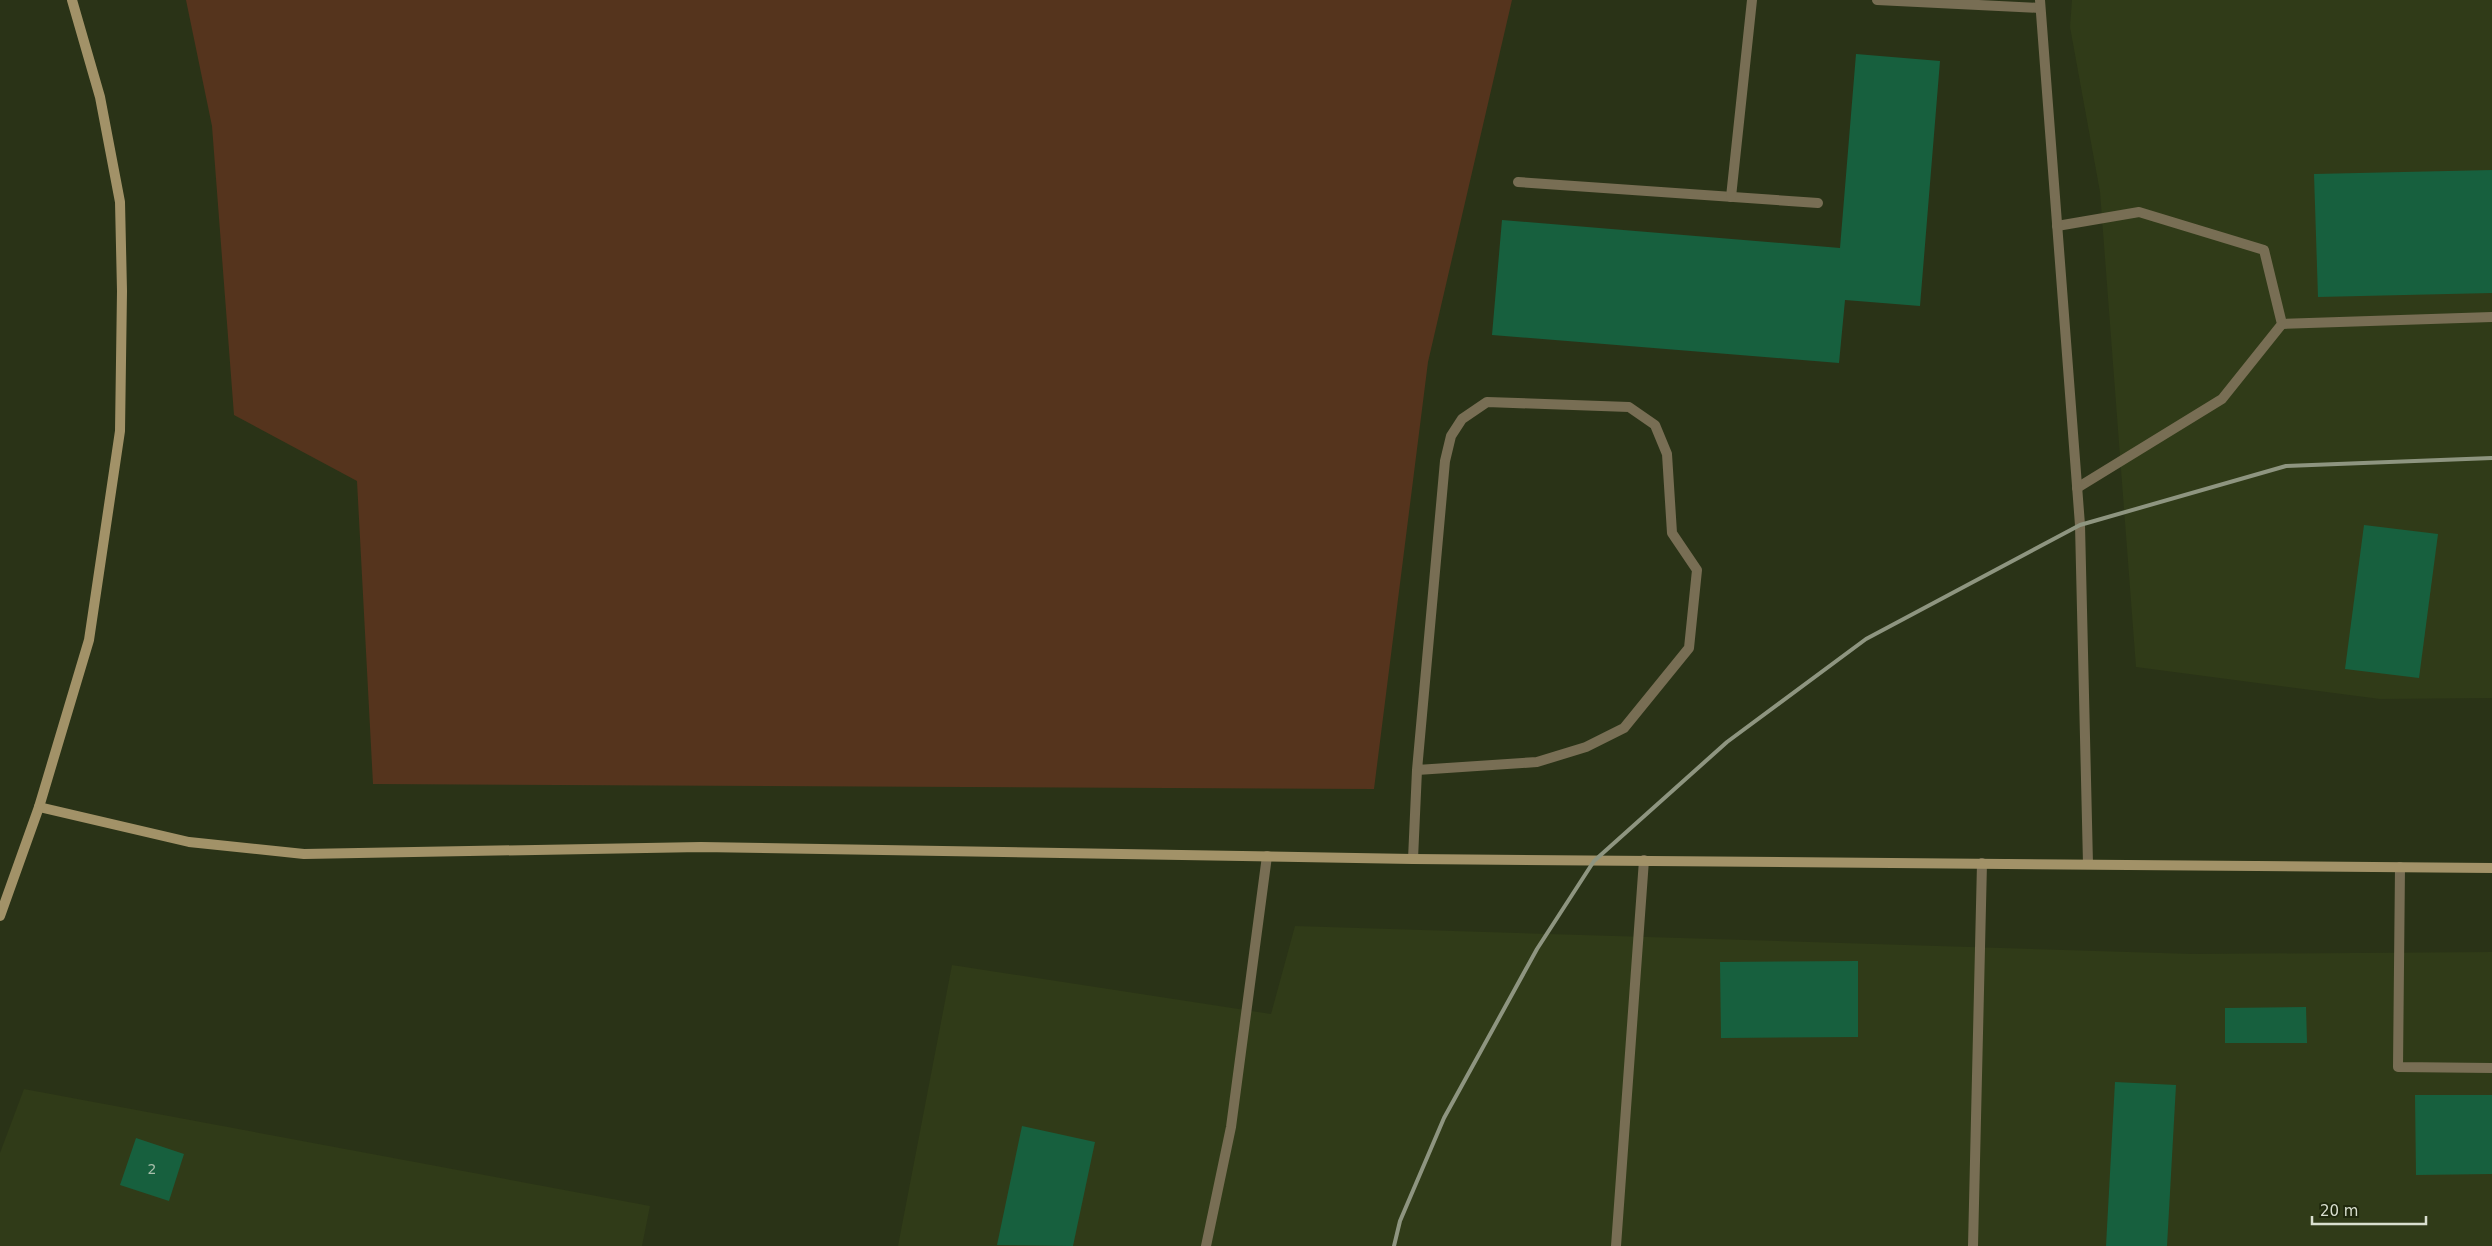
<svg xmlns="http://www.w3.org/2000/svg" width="2492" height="1246" viewBox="0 0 2492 1246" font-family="'DejaVu Sans',sans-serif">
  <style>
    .built { fill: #303b18 }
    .green { fill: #55341d }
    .building { fill: #17603e }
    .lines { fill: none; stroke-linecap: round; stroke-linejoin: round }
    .lane { stroke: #786e54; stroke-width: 10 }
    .street { stroke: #786e54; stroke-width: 10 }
    .secondary { stroke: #a29268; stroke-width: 10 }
    .rail { stroke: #8e9580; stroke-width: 4 }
    .labels { text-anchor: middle; stroke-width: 4.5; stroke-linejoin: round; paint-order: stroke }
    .number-label { font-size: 14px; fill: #a8bfab }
  </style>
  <rect width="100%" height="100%" fill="#2a3317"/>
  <g class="built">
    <path d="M2072,0H2492V698L2380,699L2136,667L2100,192L2070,27Z"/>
    <path d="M1295,926L2193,954L2492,952V1246H898L952,965L1271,1014Z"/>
    <path d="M24,1089L650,1206L642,1246H0V1153Z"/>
  </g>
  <path class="green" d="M186,0H1512L1428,362L1374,789L373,784L357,481L234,415L212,126Z"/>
  <g class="building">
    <path d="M1856,54L1940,61L1920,306L1845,300L1839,363L1492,335L1502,220L1840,248Z"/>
    <path d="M2492,170V293L2318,297L2314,174Z"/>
    <path d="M2364,525L2438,534L2419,678L2345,669Z"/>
    <path d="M1858,961V1037L1721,1038L1720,962Z"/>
    <path d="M2306,1007L2307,1043H2225V1008Z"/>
    <path d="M2115,1082L2176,1085L2167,1246H2106Z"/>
    <path d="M2415,1095H2492V1174L2416,1175Z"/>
    <path d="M1022,1126L1095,1142L1073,1246L997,1245Z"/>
    <path d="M136,1138L184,1154L169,1201L120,1185Z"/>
  </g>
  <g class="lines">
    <g class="lane">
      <path d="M1877,0L2040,8"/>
      <path d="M1518,182L1818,203"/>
      <path d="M1731,197L1752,0"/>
      <path d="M2057,226L2139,212L2264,250L2282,324L2222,399L2077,488"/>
      <path d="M2282,324L2492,317"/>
      <path d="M1413,859L1417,770L1445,461L1451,436L1462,419L1487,402L1629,407L1655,425L1667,454L1672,533L1697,570L1689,648L1624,728L1586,747L1537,762L1417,770"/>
      <path d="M2400,867L2398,1067L2492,1068"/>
      <path d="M1206,1246L1231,1127L1267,856"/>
      <path d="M1616,1246L1644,860"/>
      <path d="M1973,1246L1982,863"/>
    </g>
    <path class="street" d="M2040,0L2080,525L2088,864"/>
    <g class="secondary">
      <path d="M39,807L189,842L304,854L701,847L1413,859L2492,868"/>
      <path d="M0,916L39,807L89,640L120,431L122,291L120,202L100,97L72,0"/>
    </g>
    <path class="rail" d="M1394,1246L1400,1221L1444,1118L1537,949L1594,861L1727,742L1866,639L2080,525L2286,466L2492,458"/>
  </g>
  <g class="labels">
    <g class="number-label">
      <text x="152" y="1174">2</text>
    </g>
  </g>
  <path d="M2312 1216v8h114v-8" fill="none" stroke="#d9dfcf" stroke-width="2.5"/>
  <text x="2320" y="1216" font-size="15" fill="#d9dfcf" stroke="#20290d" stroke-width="4" paint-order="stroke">20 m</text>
</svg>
